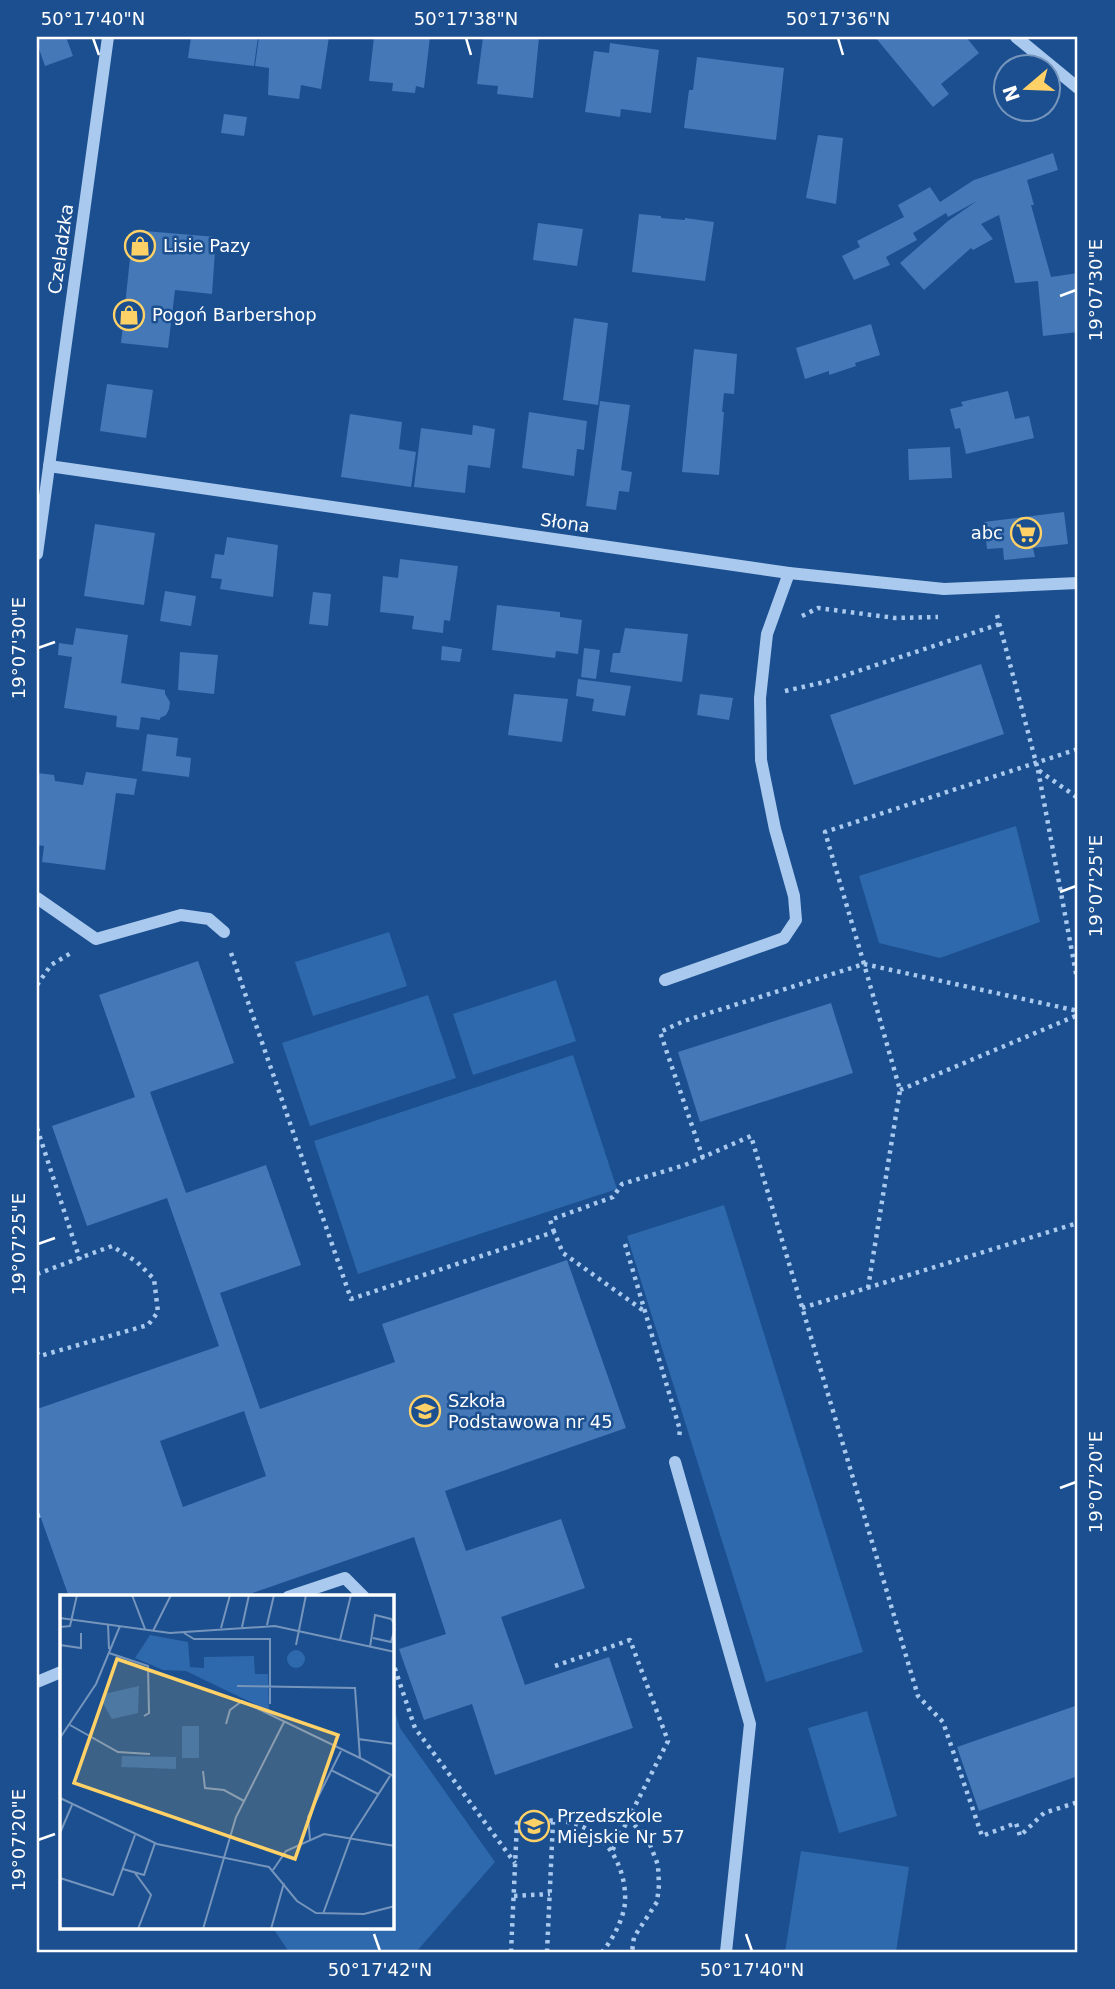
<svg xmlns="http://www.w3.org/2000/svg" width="1115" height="1989" viewBox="0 0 1115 1989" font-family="'DejaVu Sans',sans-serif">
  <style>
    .green { fill: #2e69ad }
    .building { fill: #4478b7; fill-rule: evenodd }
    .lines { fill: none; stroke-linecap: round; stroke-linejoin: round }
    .path { stroke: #a9c9ee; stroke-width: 4.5; stroke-dasharray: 3.5 5; stroke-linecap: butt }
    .minor { stroke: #a9c9ee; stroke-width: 12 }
    .ticks { fill: none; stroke: #fff; stroke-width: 2.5 }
    .labels { text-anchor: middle; stroke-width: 5; stroke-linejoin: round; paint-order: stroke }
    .poi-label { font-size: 18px; fill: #fff; stroke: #1b4f8f; text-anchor: start }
    .street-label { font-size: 18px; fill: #fff; stroke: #1b4f8f }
    .inset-road { fill: none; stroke: #7695bc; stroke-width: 2 }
    .view { fill: #ffd166; fill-opacity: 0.15; stroke: #ffd166; stroke-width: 3.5 }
    .inset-edge { fill: none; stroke: #fff; stroke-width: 3.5 }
    .neatline { fill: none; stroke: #fff; stroke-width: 2.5 }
    .ticks-label { font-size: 18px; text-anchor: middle; fill: #fff }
  </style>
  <rect width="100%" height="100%" fill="#1b4f8f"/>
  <g class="green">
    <path d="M1016,826L1040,922L940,958L879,943L859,876Z"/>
    <path d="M389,932L407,986L313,1016L295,962Z"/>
    <path d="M556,980L576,1041L473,1075L453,1014Z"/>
    <path d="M428,995L456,1078L310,1126L282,1043Z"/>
    <path d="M573,1055L617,1189L358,1274L314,1141Z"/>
    <path d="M724,1205L863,1652L766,1682L627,1236Z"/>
    <path d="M392,1702L400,1728L495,1862L416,1952H289L273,1928H392Z"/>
    <path d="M867,1711L897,1816L839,1833L808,1728Z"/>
    <path d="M801,1851L909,1867L896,1952H785Z"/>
  </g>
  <g class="building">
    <path d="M40,37H66L73,56L45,66L37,43V38Z"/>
    <path d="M191,37H258L254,66L188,58Z"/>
    <path d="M259,37H329L321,89L301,85L299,99L268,95L269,68L255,66Z"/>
    <path d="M374,37H430L424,88L416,86L415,93L392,91L393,83L369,81Z"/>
    <path d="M483,37L539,38L533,98L497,94L498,86L477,84Z"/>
    <path d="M875,37H966L979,53L941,84L949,94L933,107Z"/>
    <path d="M610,43L659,50L651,113L621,109L620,117L585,112L594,51L609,53Z"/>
    <path d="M697,57L784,68L776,140L684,128L689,90H693Z"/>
    <path d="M224,114L247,117L244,136L221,133Z"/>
    <path d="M818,135L843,138L836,204L806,198Z"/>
    <path d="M1053,153L1058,170L1027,180L1034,205H1031L1051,277L1078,273V332L1043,336L1038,281L1015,283L999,215L981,224L993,239L973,250L971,248L924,290L900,263L948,221L977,201L948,217L946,213L913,233L917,240L886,257L890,265L854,280L842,256L860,247L857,241L904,217L898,205L930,187L940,202L974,180Z"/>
    <path d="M639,214L661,216V218L685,220V218L714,222L705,281L632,272Z"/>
    <path d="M538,223L583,229L577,266L533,260Z"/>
    <path d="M133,230L216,237L212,294L175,290L168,348L121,343Z"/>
    <path d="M574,318L608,323L598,405L563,400Z"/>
    <path d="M871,324L880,355L855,363L856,366L829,375V371L805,379L796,348Z"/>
    <path d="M694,349L737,354L734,394L724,393L722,412H724L719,475L682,472Z"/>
    <path d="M107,384L153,390L146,438L100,431Z"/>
    <path d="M1008,391L1015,419L1029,416L1034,438L966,454L960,428L955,429L950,409L963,406L961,402Z"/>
    <path d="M600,401L630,405L621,470L632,472L629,492L619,491L616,510L586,506Z"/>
    <path d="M529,412L587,421L584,450L577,449L574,476L522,468Z"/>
    <path d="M350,414L402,422L399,449L416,452L411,487L341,477Z"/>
    <path d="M473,425L495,429L490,468L468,465L465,493L414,487L421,428L472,435Z"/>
    <path d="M950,447L952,478L909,480L908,449Z"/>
    <path d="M1064,512L1068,544L1033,548L1035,557L1004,560L1003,548L987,549L984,522Z"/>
    <path d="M95,524L155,533L144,605L84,596Z"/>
    <path d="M227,537L278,545L273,597L220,589L222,579L211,578L215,554L224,555Z"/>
    <path d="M400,559L458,566L450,621L444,620L443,633L412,629L414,616L380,612L383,576L398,578Z"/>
    <path d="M165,591L196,596L191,626L160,621Z"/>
    <path d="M313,592L331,594L328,626L309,624Z"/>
    <path d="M497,605L560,612V617L582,620L578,654L556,651L555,658L492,650Z"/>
    <path d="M76,628L128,635L121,683L165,690V694L170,702L169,709L166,715L160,718V720L141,717L139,730L116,727L117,716L64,708L72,657L58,655L59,643L73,645Z"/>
    <path d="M625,628L688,634L682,682L610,672L613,653H620Z"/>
    <path d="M442,646L462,649L460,662L441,660Z"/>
    <path d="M584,648L600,650L596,679L581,677Z"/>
    <path d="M180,652L218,655L214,694L178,690Z"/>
    <path d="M981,664L1004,734L854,785L830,715Z"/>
    <path d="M578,679L631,686L625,716L592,711L594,699L576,696Z"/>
    <path d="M514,694L568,699L562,742L508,735Z"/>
    <path d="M700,694L733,698L729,720L697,715Z"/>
    <path d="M147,734L178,738L176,756L191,758L189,777L142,771Z"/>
    <path d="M86,772L137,779L134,795L116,793L105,870L42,862L44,846L37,845V773L54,775L55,781L83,785Z"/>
    <path d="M198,961L234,1063L150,1092L186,1193L266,1165L301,1265L220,1293L260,1409L395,1362L382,1324L567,1260L626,1428L445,1491L466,1551L561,1519L585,1588L501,1617L525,1685L609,1657L633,1728L495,1775L472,1704L424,1720L399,1649L446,1634L414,1537L241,1597H69L37,1507V1409L219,1346L167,1198L87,1226L52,1126L135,1097L99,995ZM244,1411L266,1476L183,1507L160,1441Z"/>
    <path d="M831,1003L853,1073L700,1122L678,1052Z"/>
    <path d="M1078,1705V1776L979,1811L957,1747Z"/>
  </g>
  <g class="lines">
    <g class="path">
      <path d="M997,615L1038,770L1078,798"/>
      <path d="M802,616L818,608L895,618L938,617"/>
      <path d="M785,691L825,682L1000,624"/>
      <path d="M1038,770L1078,984"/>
      <path d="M231,953L351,1299L554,1232L563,1253L644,1311"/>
      <path d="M37,985L51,965L71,953"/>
      <path d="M900,1090L1078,1015"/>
      <path d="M37,1128L80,1260"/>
      <path d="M703,1158L660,1032L684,1021L864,964L825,832L1078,749"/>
      <path d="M554,1232L550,1220L613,1197L622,1184L685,1165L751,1136L918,1696L943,1722L982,1836L1016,1823L1020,1836L1044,1813L1078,1802"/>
      <path d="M625,1244L680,1430L679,1437"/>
      <path d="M37,1274L112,1246L137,1262L154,1279L158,1312L148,1325L40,1356L37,1353"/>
      <path d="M868,1288L900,1090L864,964L1078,1011"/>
      <path d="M802,1308L1078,1223"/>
      <path d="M37,1516L40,1515"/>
      <path d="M392,1660L415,1728L515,1863"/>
      <path d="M555,1666L630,1640L668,1741L612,1851"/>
      <path d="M628,1819L647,1837L658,1865L659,1885L657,1902L634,1937L632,1952"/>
      <path d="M514,1896L550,1894"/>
      <path d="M511,1952L517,1823C534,1822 555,1818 572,1823C607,1832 627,1868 625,1903C623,1920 613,1939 602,1952"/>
      <path d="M547,1952L553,1822"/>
    </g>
    <g class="minor">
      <path d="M1016,37L1078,88"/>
      <path d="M49,466L789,573L944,589L1078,583"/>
      <path d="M37,554L108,37"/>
      <path d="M37,898L96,939L181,915L209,919L224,932"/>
      <path d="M665,980L784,938L796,920L794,896L775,829L761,760L760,698L767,634L789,573"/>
      <path d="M675,1462L750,1724L726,1952"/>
      <path d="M288,1597L345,1578L364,1597"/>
      <path d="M37,1682L61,1672"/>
    </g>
  </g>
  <path class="ticks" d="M93,38L99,55M466,38L471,55M838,38L843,55M1060,296L1076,290M38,648L55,642M1060,892L1076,886M38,1244L55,1238M1060,1488L1076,1482M38,1840L55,1834M374,1934L380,1951M746,1934L752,1951"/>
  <defs>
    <g id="shop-ring" transform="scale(1.575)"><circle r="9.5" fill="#1b4f8f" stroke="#ffd166" stroke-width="1.5"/><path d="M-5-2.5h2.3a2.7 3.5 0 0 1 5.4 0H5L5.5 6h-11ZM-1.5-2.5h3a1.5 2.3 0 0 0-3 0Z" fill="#ffd166"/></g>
    <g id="supermarket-ring" transform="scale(1.575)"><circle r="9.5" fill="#1b4f8f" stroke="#ffd166" stroke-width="1.5"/><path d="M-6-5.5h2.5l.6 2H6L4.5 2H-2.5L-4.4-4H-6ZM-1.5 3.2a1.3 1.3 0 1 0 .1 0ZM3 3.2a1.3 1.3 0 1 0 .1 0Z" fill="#ffd166"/></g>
    <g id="school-ring" transform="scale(1.575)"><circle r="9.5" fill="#1b4f8f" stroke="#ffd166" stroke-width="1.5"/><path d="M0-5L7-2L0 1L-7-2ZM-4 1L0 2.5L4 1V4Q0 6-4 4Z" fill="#ffd166"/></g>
  </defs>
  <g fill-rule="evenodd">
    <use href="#shop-ring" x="140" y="246"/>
    <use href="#shop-ring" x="129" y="315"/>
    <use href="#supermarket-ring" x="1026" y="533"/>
    <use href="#school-ring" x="425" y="1411"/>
    <use href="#school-ring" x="534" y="1826"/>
  </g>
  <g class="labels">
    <g class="poi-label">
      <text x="163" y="252">Lisie Pazy</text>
      <text x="152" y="321">Pogoń Barbershop</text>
      <text x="1003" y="539" text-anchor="end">abc</text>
      <text x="448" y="1407">Szkoła<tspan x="448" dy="21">Podstawowa nr 45</tspan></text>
      <text x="557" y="1822">Przedszkole<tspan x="557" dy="21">Miejskie Nr 57</tspan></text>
    </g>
    <g class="street-label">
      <text transform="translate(61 249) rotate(-82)" y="6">Czeladzka</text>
      <text transform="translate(565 523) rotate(8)" y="6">Słona</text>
    </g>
  </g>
  <g transform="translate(60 1595)">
    <rect width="334" height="334" fill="#1b4f8f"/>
    <path d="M90,40L128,47L130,72L144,73V62L194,61L195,79H208L209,116L126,76L103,75L75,63ZM227 64a9 9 0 1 1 18 0a9 9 0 1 1-18 0ZM79,91L78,118L52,124L42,107L44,99ZM122,131H139V163H122ZM62,161L116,162V174L61,172Z" fill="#2e69ad"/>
    <path class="inset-road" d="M72,0L85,34M0,23L110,38L215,31L335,57M48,29L49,54M207,30L214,0M0,32L10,31L17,0M182,32L189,0M161,33L170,0M93,36L111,0M124,38L134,44H210V109M313,43L331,47L335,33M280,45L291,0M0,50L21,53V38M236,50L246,0M310,52L315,20L331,24L335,30M49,58L88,71L89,118L84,121M177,91L295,93L300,163L335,182M166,129L170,115L182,106L300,163M10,130L58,157L90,159M0,143L36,89L60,31M298,144L335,149M271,175L318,199M143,176L145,193L164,195L184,206M0,203L97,249L209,272L237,306L256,318L304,319L335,311M0,238L12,210M250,245L248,222L281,156M63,274L84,280L95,248M213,275L226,256L264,239L335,251M75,278L91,300L78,334M0,283L53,300L75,240M263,319L291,242L330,181M143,334L176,222L224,127M211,334L224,288"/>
    <path class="view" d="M57,64L278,140L235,264L14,188Z"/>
    <rect width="334" height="334" class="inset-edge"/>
  </g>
  <rect width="1115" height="1989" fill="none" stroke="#1b4f8f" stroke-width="77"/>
  <g transform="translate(1027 88) rotate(251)"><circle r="33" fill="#1b4f8f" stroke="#7695bc" stroke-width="2"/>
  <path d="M0-5L12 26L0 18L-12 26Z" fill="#ffd166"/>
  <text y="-10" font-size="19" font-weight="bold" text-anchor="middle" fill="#ffffff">N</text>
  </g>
  <rect x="38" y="38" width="1038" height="1913" class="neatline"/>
  <g class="ticks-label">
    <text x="93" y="25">50°17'40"N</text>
    <text x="466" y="25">50°17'38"N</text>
    <text x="838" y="25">50°17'36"N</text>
    <text transform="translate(1096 290) rotate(-90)" y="6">19°07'30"E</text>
    <text transform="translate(19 648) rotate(-90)" y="6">19°07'30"E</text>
    <text transform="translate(1096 886) rotate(-90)" y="6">19°07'25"E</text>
    <text transform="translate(19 1244) rotate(-90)" y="6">19°07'25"E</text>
    <text transform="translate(1096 1482) rotate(-90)" y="6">19°07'20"E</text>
    <text transform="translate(19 1840) rotate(-90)" y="6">19°07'20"E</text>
    <text x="380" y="1976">50°17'42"N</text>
    <text x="752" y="1976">50°17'40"N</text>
  </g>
</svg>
